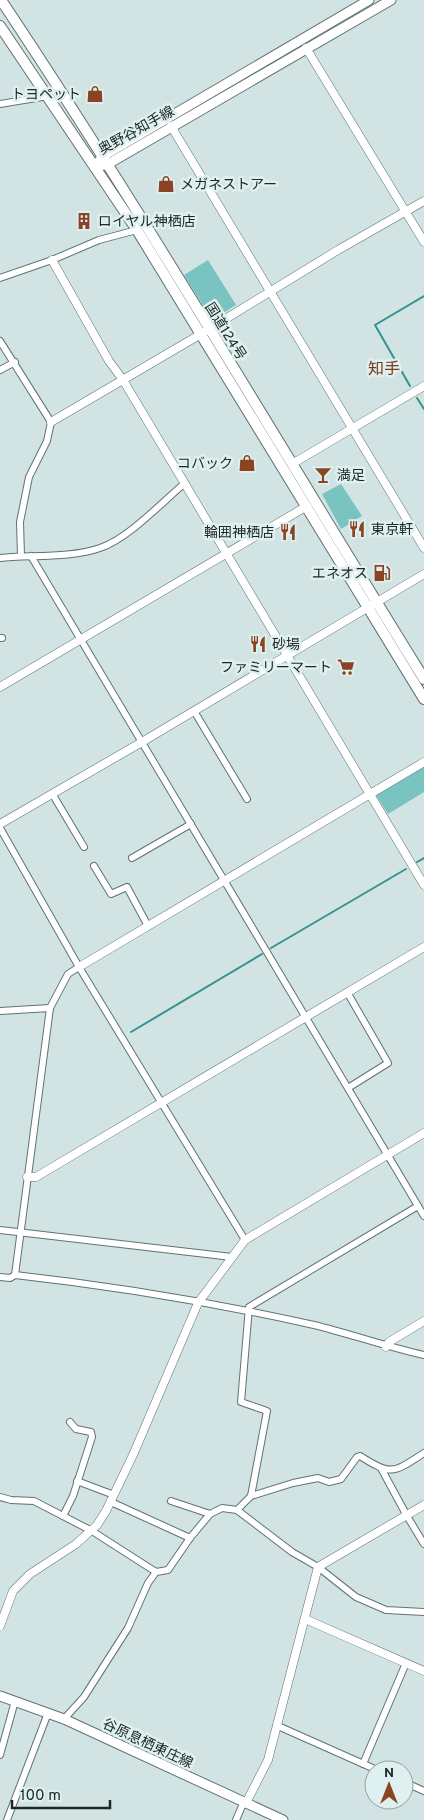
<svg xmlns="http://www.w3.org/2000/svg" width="424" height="1820" viewBox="0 0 424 1820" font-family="Overpass,'Noto Sans JP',sans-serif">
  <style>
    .green { fill: #79c3c1 }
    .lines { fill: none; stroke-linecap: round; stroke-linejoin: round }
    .stream { stroke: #359291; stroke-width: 2 }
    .minor-casing { stroke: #617272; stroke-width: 8 }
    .tertiary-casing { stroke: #617272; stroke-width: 9 }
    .secondary-casing { stroke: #617272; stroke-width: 11 }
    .trunk-casing { stroke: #617272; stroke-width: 12 }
    .minor { stroke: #fff; stroke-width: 6 }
    .tertiary { stroke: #fff; stroke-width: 8 }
    .secondary { stroke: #fff; stroke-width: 9 }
    .trunk { stroke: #fff; stroke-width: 10 }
    .labels { text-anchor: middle; stroke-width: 5; stroke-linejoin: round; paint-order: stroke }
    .poi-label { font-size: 14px; fill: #202727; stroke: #def1f0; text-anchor: end }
    .street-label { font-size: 14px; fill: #202727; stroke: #def1f0 }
    .quarter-label { font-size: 16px; fill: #79391b; stroke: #def1f0 }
  </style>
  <rect width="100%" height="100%" fill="#d1e4e3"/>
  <g class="green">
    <path d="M208,260L236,305L212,320L184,275Z"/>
    <path d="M341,484L362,516L341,529L322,494Z"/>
    <path d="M424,766V792L388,814L376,795Z"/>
  </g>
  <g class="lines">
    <g class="stream">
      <path d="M410,386L375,325L424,296"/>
      <path d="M417,398L424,409"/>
      <path d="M417,862L424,858"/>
      <path d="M271,948L406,869"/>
      <path d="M131,1032L262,954"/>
    </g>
    <g class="minor-casing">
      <g id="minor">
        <path d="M0,104L48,96"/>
        <path d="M0,278L52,260L99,240L137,230"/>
        <path d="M0,341L51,422L47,441L29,477L20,522L21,556"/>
        <path d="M0,370L15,362"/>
        <path d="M31,556L424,1216"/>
        <path d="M0,558C30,555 72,558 100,548C129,538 161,503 185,483"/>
        <path d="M0,638H2"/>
        <path d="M194,711L247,799"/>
        <path d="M53,795L84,847"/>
        <path d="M0,828L79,967L245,1240"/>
        <path d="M132,858L191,824"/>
        <path d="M94,866L111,894L127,887L148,926"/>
        <path d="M79,967L68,974L50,1008L15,1275C114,1286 216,1303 314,1325C351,1334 387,1347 424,1355"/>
        <path d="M347,992L388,1063L348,1088"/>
        <path d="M0,1011L50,1008"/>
        <path d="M0,1230L232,1257"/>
        <path d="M0,1277L10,1278L15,1275"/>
        <path d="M382,1470L407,1516L424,1544"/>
        <path d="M77,1481L114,1495"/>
        <path d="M251,1496L293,1483L318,1478L329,1482L341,1479L357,1457L360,1456C392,1476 393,1473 424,1453"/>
        <path d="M0,1497L11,1500L34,1501L92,1531L156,1572L168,1570L190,1538L210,1514L222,1508L237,1510L292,1552L318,1567L356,1597L386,1610L424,1612"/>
        <path d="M171,1501L210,1514"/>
        <path d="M111,1502L190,1538"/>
        <path d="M237,1510L251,1496L267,1411L241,1402L249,1307L418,1206"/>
        <path d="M63,1516L73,1496L92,1437L91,1432L76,1429L70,1422"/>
        <path d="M64,1719L84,1697L128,1628L148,1583L156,1572"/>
        <path d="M278,1726L377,1770"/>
        <path d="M0,1755L15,1701"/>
        <path d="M363,1764L406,1663"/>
        <path d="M404,1782L424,1791"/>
        <path d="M7,1820L48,1713"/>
        <path d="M236,1820L242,1806L246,1803"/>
      </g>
    </g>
    <g class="tertiary-casing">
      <g id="tertiary">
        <path d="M306,48L424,242"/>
        <path d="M171,126L424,548"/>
        <path d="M52,260L109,361L123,380L424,885"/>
        <path d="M51,422L201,334L338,250L424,201"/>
        <path d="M292,464L424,386"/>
        <path d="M0,687L307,506"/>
        <path d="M0,824L142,742L424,574"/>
        <path d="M79,967L424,762"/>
        <path d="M27,1177H36L424,947"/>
        <path d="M386,1347L389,1342L424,1321"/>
        <path d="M305,1619L424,1671"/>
        <path d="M0,1626L13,1591L30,1574L76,1544L97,1525L106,1511L133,1455L198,1303L245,1240L424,1133"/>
        <path d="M246,1803L268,1760L318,1567L424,1505"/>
      </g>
    </g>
    <g class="secondary-casing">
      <g id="secondary">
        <path d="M99,161L103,156L369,0"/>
        <path d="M95,167L108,164L391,0"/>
        <path d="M0,1696L64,1719L283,1820"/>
      </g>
    </g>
    <g class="trunk-casing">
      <g id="trunk">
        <path d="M1,0C149,222 283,452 424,679"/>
        <path d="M0,26L137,230L424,699"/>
      </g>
    </g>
    <use href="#minor" class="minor"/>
    <use href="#tertiary" class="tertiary"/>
    <use href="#secondary" class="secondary"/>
    <use href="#trunk" class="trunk"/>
  </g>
  <defs>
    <g id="shop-bare" transform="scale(1.35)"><path d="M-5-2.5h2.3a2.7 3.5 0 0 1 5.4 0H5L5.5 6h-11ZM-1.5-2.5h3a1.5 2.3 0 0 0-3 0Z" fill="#8b4423" stroke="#def1f0" stroke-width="2.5" paint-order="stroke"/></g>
    <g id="building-bare" transform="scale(1.35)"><path d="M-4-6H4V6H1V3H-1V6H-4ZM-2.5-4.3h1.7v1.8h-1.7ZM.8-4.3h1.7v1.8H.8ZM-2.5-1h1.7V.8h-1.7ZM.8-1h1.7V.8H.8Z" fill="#8b4423" stroke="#def1f0" stroke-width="2.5" paint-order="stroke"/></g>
    <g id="bar-bare" transform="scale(1.35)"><path d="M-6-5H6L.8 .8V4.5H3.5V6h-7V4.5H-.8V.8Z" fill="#8b4423" stroke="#def1f0" stroke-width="2.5" paint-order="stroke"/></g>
    <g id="restaurant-bare" transform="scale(1.35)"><path d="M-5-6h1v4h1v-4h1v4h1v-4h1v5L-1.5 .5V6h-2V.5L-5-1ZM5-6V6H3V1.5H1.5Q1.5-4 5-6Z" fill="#8b4423" stroke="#def1f0" stroke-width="2.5" paint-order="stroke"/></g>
    <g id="fuel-bare" transform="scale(1.35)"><path d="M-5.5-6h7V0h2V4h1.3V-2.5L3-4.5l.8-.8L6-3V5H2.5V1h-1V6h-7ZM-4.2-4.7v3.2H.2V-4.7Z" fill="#8b4423" stroke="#def1f0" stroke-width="2.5" paint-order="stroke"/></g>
    <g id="supermarket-bare" transform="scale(1.35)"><path d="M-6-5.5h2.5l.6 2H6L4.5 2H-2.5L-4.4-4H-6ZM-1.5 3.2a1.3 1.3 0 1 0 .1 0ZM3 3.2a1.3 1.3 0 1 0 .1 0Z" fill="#8b4423" stroke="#def1f0" stroke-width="2.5" paint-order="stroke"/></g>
  </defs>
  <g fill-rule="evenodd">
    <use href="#shop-bare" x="95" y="94"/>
    <use href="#shop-bare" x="166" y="184"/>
    <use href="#building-bare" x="84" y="221"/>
    <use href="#shop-bare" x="247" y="463"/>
    <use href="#bar-bare" x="323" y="475"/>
    <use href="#restaurant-bare" x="357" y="529"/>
    <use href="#restaurant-bare" x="288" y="532"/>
    <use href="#fuel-bare" x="382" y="573"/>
    <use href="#restaurant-bare" x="258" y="644"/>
    <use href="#supermarket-bare" x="346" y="667"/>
  </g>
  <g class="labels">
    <g class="poi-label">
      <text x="81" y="99">トヨペット</text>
      <text x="180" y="189" text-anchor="start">メガネストアー</text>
      <text x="98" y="226" text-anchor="start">ロイヤル神栖店</text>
      <text x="233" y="468">コバック</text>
      <text x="337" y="480" text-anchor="start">満足</text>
      <text x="371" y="534" text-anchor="start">東京軒</text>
      <text x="274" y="537">輪囲神栖店</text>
      <text x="368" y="578">エネオス</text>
      <text x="272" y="649" text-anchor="start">砂場</text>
      <text x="332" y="672">ファミリーマート</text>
    </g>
    <g class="street-label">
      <text transform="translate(136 130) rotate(-29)" y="5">奥野谷知手線</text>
      <text transform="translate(226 331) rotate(58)" y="5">国道124号</text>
      <text transform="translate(148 1743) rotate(25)" y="5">谷原息栖東庄線</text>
    </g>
    <g class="quarter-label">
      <text x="384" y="374">知手</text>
    </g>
  </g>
  <g transform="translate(389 1785)"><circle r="24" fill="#def1f0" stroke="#92a0a0"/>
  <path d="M0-4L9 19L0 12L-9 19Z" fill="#8b4423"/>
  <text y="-8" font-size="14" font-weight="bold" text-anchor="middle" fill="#202727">N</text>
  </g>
  <path d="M12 1800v8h98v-8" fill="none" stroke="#202727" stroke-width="2.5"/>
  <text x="20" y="1800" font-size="15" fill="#202727" stroke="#def1f0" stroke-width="4" paint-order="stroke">100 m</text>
</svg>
